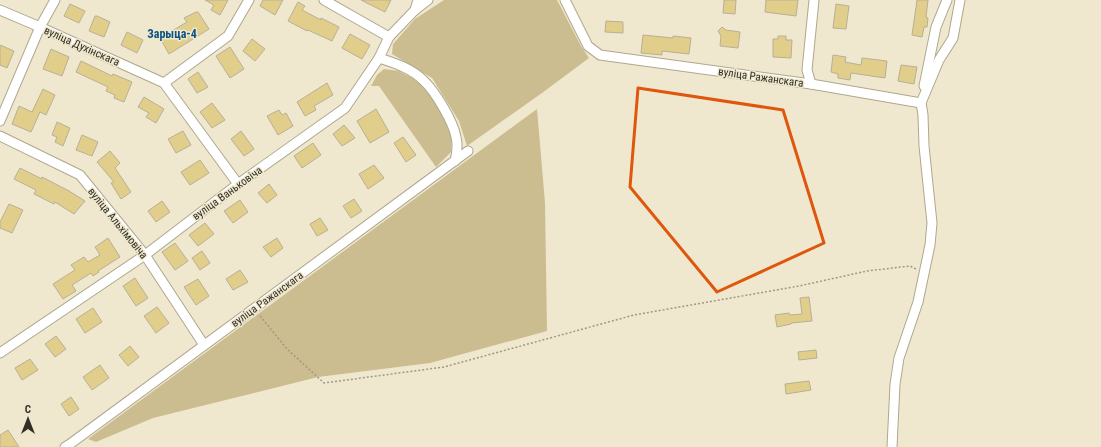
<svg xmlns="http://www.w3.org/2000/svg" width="1101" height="447" viewBox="0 0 1101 447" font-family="'Roboto Condensed',sans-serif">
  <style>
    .green { fill: #cbbd90 }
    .building { fill: #e2ce8b; stroke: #b7b097 }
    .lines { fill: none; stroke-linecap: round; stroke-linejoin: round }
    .minor-casing { stroke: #aea78f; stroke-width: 11 }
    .path { stroke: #9e9985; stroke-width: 1.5; stroke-dasharray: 2 2; stroke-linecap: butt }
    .minor { stroke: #fff; stroke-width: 9 }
    .marked { fill: none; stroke: #df570d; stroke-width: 3; stroke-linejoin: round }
    .labels { text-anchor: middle; stroke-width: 3; stroke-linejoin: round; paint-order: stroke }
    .street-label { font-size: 11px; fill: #312e24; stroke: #efe8ce }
    .neighbourhood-label { font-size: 12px; font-weight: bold; fill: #0e5280; stroke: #efe8ce }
  </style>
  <rect width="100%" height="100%" fill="#efe8ce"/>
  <g class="green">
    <path d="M444,0H557L581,46L589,58L542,93L467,146L459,121L432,78L392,54L393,44L415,19Z"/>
    <path d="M384,69L399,71L420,82L436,101L452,136L451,152L436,167L379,86H371L377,75Z"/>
    <path d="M537,109L545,203L547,331L430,363L318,377L153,418L96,442L88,439Z"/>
  </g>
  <g class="building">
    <path d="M205,0H228L220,15L211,10L214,5Z"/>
    <path d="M263,0H283L275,15L260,6Z"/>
    <path d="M361,0H391L385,12Z"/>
    <path d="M724,0H736L735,14L723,13Z"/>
    <path d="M766,0H798L796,16L765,12Z"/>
    <path d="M917,0H928L926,17L928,18L927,27H924L922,37L912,35Z"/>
    <path d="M298,2L305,6L302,10L321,20V18L339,27L332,41L308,30L307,31L288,21Z"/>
    <path d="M70,4L85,11L79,23L64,16Z"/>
    <path d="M836,4L849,6L846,29L833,28Z"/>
    <path d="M196,12H198L209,29L169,54L160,38L187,22L184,18Z"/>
    <path d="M95,16H97L110,22L104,37L89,31Z"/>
    <path d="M606,21L623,22V33L605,32Z"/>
    <path d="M722,27L726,30L740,32L738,48L720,46L721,36L718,31Z"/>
    <path d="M127,32L143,40L137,53L121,45Z"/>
    <path d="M350,34L370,45L362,59L342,48Z"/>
    <path d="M643,35L673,38V36L691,38L689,54L662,51V55L641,53Z"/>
    <path d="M778,36H786V40H792L791,58L773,57V39H778Z"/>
    <path d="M252,39L265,49L255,61L243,51Z"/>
    <path d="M0,45L14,51L7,68L0,65Z"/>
    <path d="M230,47L244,69L230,78L216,56Z"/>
    <path d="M51,49L69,57L62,76L43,69Z"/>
    <path d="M833,55L846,57L845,62L861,65L862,58L887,61L885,78L851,73L850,80L838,78V74L831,72Z"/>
    <path d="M81,61L112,76L113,74L132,82L124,102L114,98L115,95L106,91L108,87L76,72Z"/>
    <path d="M901,65L917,67L914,84L898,81Z"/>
    <path d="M198,72L208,87L197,93L188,79Z"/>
    <path d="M327,83L333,95L314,106L316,110L305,116L297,102Z"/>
    <path d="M43,89L55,95L46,115L40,112L31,132L12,124L19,106L32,112Z"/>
    <path d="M144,97L164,109L156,123L146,117L149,113L138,107Z"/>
    <path d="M212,103L225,120L212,128L200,112Z"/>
    <path d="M376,109L389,132L370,143L357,121Z"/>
    <path d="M279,110L282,115L286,113L293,126L278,135L267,116Z"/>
    <path d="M57,122L70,128L63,146L55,142L57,137L52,135Z"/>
    <path d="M344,125L355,138L342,146L333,134Z"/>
    <path d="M183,131L191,145L176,153L168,139Z"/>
    <path d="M241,131L254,149L244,156L231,139Z"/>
    <path d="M82,135L98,142L92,156L76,150Z"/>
    <path d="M403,137L416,155L406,162L394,143Z"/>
    <path d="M313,143L321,155L302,168L294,156Z"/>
    <path d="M110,151L120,163L115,168L131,192L121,199L111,183L114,182L97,162Z"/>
    <path d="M200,160L209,173L190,185L181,172Z"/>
    <path d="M374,165L384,178L368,189L359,174Z"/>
    <path d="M20,168L42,179V177L69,191L85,201L74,214L55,202L54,204L34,194L36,190L14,179Z"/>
    <path d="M269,184L277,195L267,203L258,193Z"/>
    <path d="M354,199L362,211L351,218L343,206Z"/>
    <path d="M240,200L248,212L233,223L224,211Z"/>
    <path d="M162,201L170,212L156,222L148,211Z"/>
    <path d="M9,204L23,210L12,233L0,228V222Z"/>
    <path d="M320,218L328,230L317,236L310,224Z"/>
    <path d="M205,223L214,234L198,246L189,235Z"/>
    <path d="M108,238L120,257L98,271L99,272L93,276L91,273L72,285L76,291L63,299L53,284L75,270L71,265L84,257L88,262L100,255L95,247Z"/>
    <path d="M277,238L283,248L271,257L263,247Z"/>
    <path d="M175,243L188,261L175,270L162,252Z"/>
    <path d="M202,251L210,263L200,270L192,258Z"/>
    <path d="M240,270L248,282L233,290L226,279Z"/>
    <path d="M135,278L148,298L136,306L123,286Z"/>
    <path d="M198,279L209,296L196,305L184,287Z"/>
    <path d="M809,297L812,321L791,323V324L777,327L775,315L789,313L790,315L802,314L800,298Z"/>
    <path d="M157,307L169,323L156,333L144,316Z"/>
    <path d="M93,308L102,322L85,333L76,319Z"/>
    <path d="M56,336L66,349L55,357L45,344Z"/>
    <path d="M130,346L139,357L128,366L119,355Z"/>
    <path d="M816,350L817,358L799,360L798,352Z"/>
    <path d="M30,359L38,370L22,380L15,368Z"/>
    <path d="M100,365L109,378L92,390L83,377Z"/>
    <path d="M809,381L811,390L786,394L785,384Z"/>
    <path d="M71,397L79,409L69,416L61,404Z"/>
    <path d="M8,430L19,447H0V435Z"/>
  </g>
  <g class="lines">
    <g class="minor-casing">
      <g id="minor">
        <path d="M324,0L389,37"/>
        <path d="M565,0L588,46L600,55L811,84L921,103"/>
        <path d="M0,10L40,27L164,83L238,184"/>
        <path d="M415,10L428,0"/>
        <path d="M379,58C394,63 411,68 423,80C435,91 453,121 456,137C458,145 457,153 455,161"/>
        <path d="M164,83L228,36L249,0"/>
        <path d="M811,84L807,70L814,0"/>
        <path d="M924,86L936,27L947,0"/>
        <path d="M0,121L40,27L55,0"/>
        <path d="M0,136L80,175L145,255L204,345"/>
        <path d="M0,353L145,255L238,184L345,108L379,58L389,37L415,10L418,0"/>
        <path d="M65,447L70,444L468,151"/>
        <path d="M892,447L895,384L899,358L918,302L930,245L932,223L924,146L923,115L921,103L939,60L953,38L960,0"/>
      </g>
    </g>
    <path class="path" d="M260,316L287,349L324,383L444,367L634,315L799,286L867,271L910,266L916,269"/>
    <use href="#minor" class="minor"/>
  </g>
  <path class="marked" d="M638,88L783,110L824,243L717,292L630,187Z"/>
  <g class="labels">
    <g class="street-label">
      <text transform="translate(82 46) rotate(24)" y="4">вуліца Духінскага</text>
      <text transform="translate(761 77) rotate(8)" y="4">вуліца Ражанскага</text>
      <text transform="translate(227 193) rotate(-36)" y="4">вуліца Ваньковіча</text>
      <text transform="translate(118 223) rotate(51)" y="4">вуліца Альхімовіча</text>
      <text transform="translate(267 299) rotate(-36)" y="4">вуліца Ражанскага</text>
    </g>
    <g class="neighbourhood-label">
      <text x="172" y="38">Зарыца-4</text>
    </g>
  </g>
  <g transform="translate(28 419)" stroke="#efe8ce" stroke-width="3" paint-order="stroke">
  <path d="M0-3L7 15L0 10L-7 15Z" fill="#312e24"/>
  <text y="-6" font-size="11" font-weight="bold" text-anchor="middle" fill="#312e24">С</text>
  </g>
</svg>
